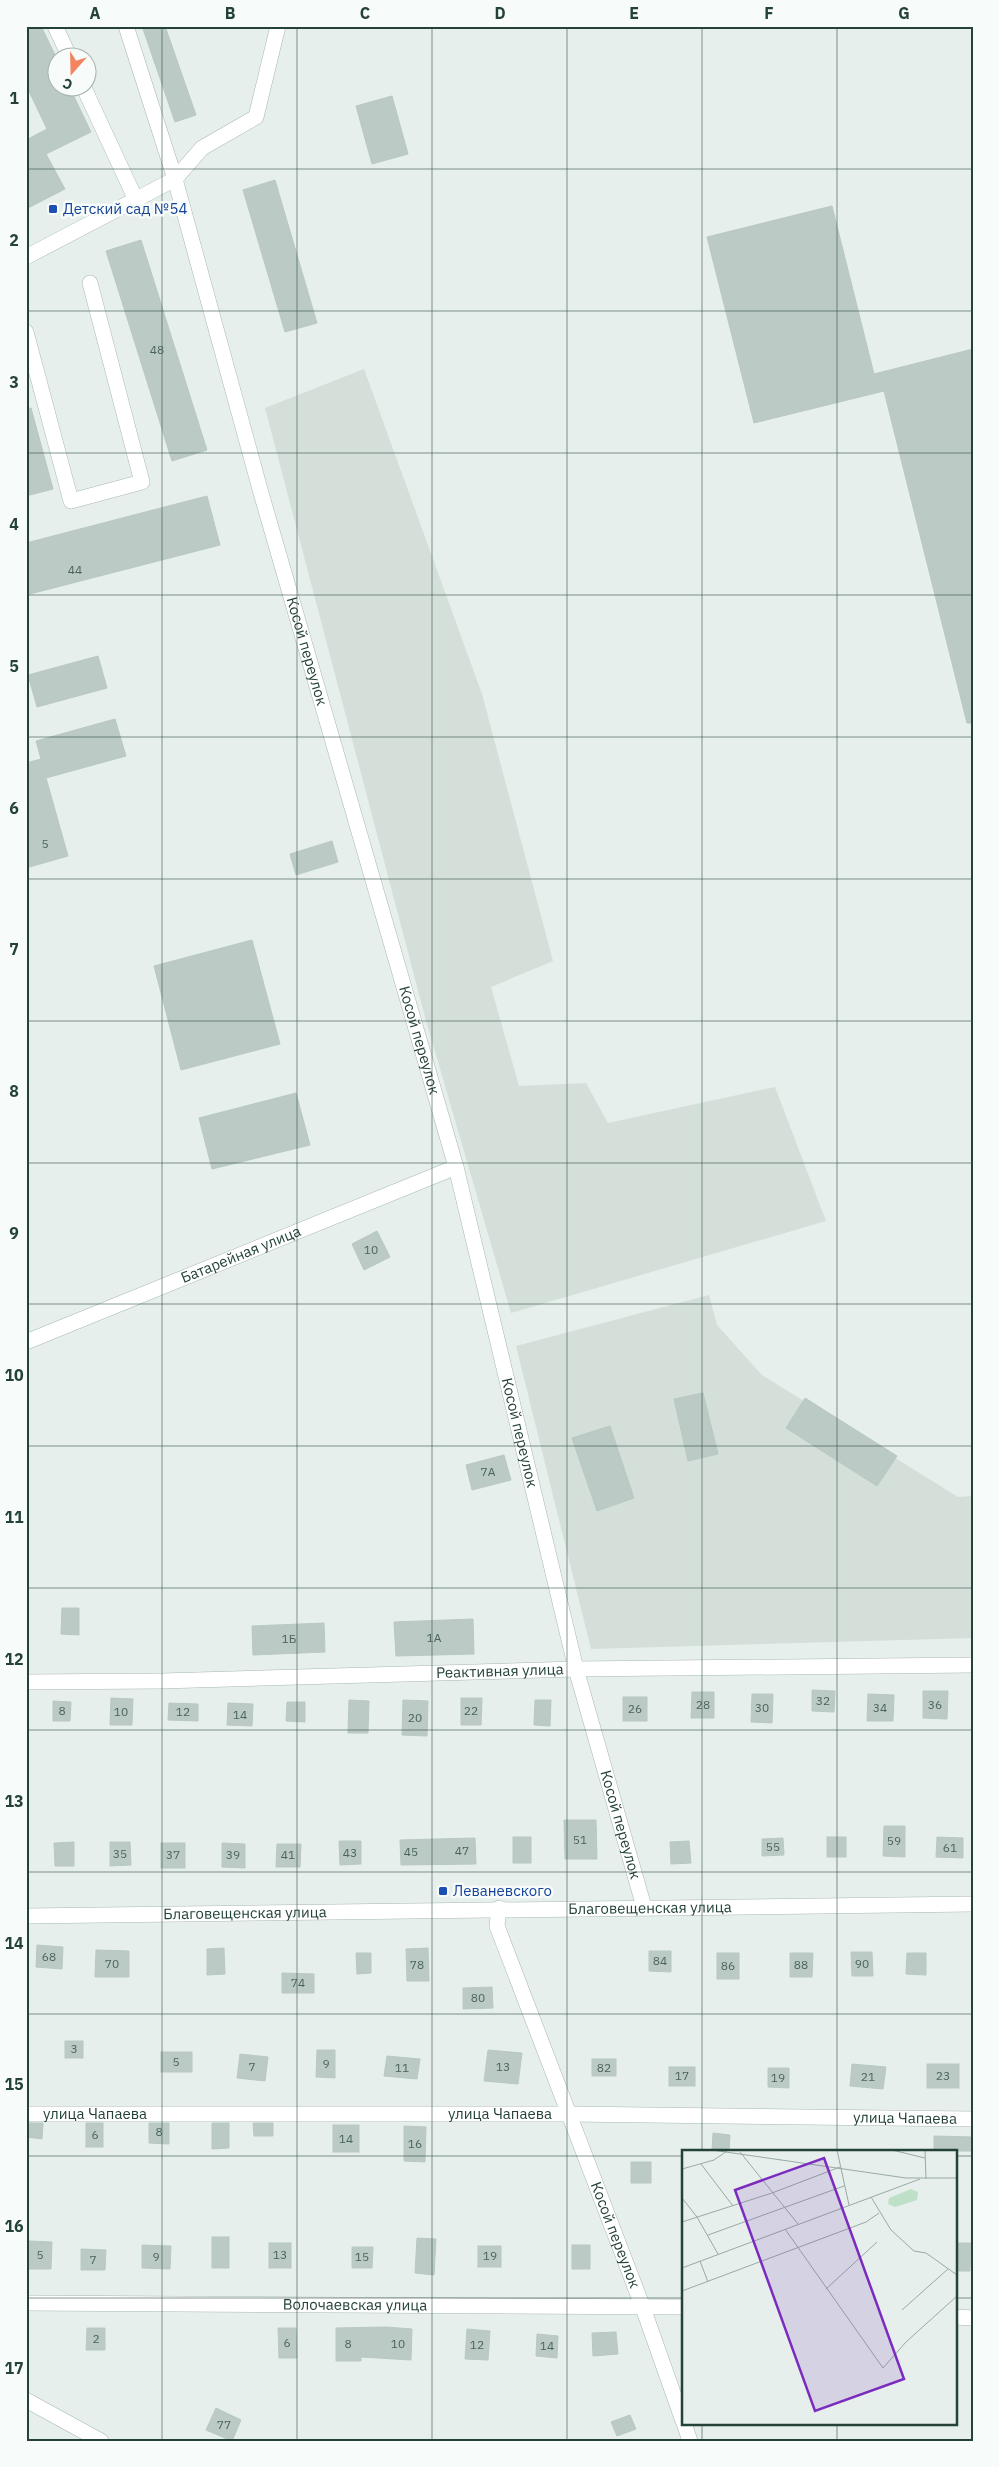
<svg xmlns="http://www.w3.org/2000/svg" width="999" height="2467" viewBox="0 0 999 2467" font-family="'IBM Plex Sans',sans-serif">
  <style>
    .built { fill: #d4dfda }
    .building { fill: #bbcac4; stroke: #b8c9c2 }
    .lines { fill: none; stroke-linecap: round; stroke-linejoin: round }
    .minor-casing { stroke: #a8b8b2; stroke-width: 16 }
    .minor { stroke: #fff; stroke-width: 15 }
    .grid { fill: none; stroke: #24423a; stroke-width: 1; stroke-opacity: 0.55 }
    .transit-dot { fill: #1a4fb4; stroke: #f7fbf9; stroke-width: 2 }
    .labels { text-anchor: middle; stroke-width: 5; stroke-linejoin: round; paint-order: stroke }
    .number-label { font-size: 12px; fill: #4a645c }
    .transit-label { font-size: 15px; fill: #164399; stroke: #f7fbf9; text-anchor: start }
    .street-label { font-size: 15px; fill: #24423a; stroke: #f7fbf9 }
    .inset-road { fill: none; stroke: #98aaa4; stroke-width: 1 }
    .view { fill: #7b2cbf; fill-opacity: 0.15; stroke: #7b2cbf; stroke-width: 2.5 }
    .inset-edge { fill: none; stroke: #24423a; stroke-width: 2.5 }
    .neatline { fill: none; stroke: #24423a; stroke-width: 2 }
    .grid-label { font-size: 16px; text-anchor: middle; font-weight: bold; fill: #24423a }
  </style>
  <rect width="100%" height="100%" fill="#e6efeb"/>
  <g class="built">
    <path d="M364,369L482,694L553,961L491,987L519,1086L586,1083L608,1123L775,1087L826,1221L511,1313L425,1017L265,408Z"/>
    <path d="M709,1295L717,1325L762,1375L958,1497L973,1496V1638L591,1649L516,1346Z"/>
  </g>
  <g class="building">
    <path d="M26,26H41L58,61V88H70L91,132L46,154L65,189L26,209V140L47,129L26,85Z"/>
    <path d="M142,26H165L196,115L175,122Z"/>
    <path d="M392,96L408,154L372,164L356,106Z"/>
    <path d="M275,180L317,323L285,332L243,190Z"/>
    <path d="M832,206L874,374L973,349V723H967L884,391L754,423L707,237Z"/>
    <path d="M141,240L207,450L172,461L106,251Z"/>
    <path d="M31,408L53,489L26,496V409Z"/>
    <path d="M207,496L220,545L26,595V543Z"/>
    <path d="M98,656L107,688L37,707L28,675Z"/>
    <path d="M115,719L126,756L46,778L68,856L26,868V763L41,759L36,741Z"/>
    <path d="M332,841L338,862L296,875L290,854Z"/>
    <path d="M252,940L280,1044L181,1070L154,966Z"/>
    <path d="M296,1093L310,1145L212,1169L199,1118Z"/>
    <path d="M377,1231L390,1257L364,1270L352,1244Z"/>
    <path d="M703,1393L718,1454L688,1461L674,1399Z"/>
    <path d="M805,1398L897,1456L877,1486L786,1428Z"/>
    <path d="M610,1426L634,1498L597,1511L572,1438Z"/>
    <path d="M504,1455L511,1480L472,1490L466,1465Z"/>
    <path d="M62,1608H79V1635L61,1634Z"/>
    <path d="M473,1619L474,1654L396,1656L394,1622Z"/>
    <path d="M324,1623L325,1652L253,1655L252,1626Z"/>
    <path d="M812,1690L835,1691L834,1712L812,1711Z"/>
    <path d="M923,1691H948L947,1719L923,1718Z"/>
    <path d="M692,1692H714V1718H691Z"/>
    <path d="M752,1694H773L772,1723L751,1722Z"/>
    <path d="M868,1694L894,1695L893,1721H867Z"/>
    <rect x="623" y="1697" width="24" height="24"/>
    <path d="M111,1698L133,1699L132,1725H110Z"/>
    <path d="M461,1698H482L481,1725H461Z"/>
    <path d="M349,1700L369,1701L368,1733H348Z"/>
    <path d="M403,1700L428,1701L427,1736L402,1735Z"/>
    <path d="M535,1700H551L550,1726L534,1725Z"/>
    <path d="M53,1701L71,1702L70,1721H53Z"/>
    <path d="M287,1702H305V1722L286,1721Z"/>
    <path d="M169,1703L198,1704V1721L168,1720Z"/>
    <path d="M228,1703L253,1704L252,1726L227,1725Z"/>
    <path d="M564,1820H596L597,1859H565Z"/>
    <path d="M884,1826H905V1857L883,1856Z"/>
    <rect x="513" y="1837" width="18" height="26"/>
    <rect x="827" y="1837" width="19" height="20"/>
    <path d="M937,1837L963,1838V1858L936,1857Z"/>
    <path d="M475,1838L476,1864L401,1865L400,1840Z"/>
    <path d="M783,1838L784,1855L762,1856V1839Z"/>
    <path d="M339,1841H361V1864L340,1865Z"/>
    <path d="M689,1841L691,1863L671,1864L670,1842Z"/>
    <path d="M74,1842V1866H55L54,1843Z"/>
    <path d="M110,1842H130L131,1865L110,1866Z"/>
    <rect x="161" y="1843" width="24" height="25"/>
    <path d="M222,1843L245,1844V1868L222,1867Z"/>
    <path d="M277,1844H301L300,1867H276Z"/>
    <path d="M37,1945L63,1947L62,1969L36,1967Z"/>
    <path d="M224,1948L225,1974L207,1975V1949Z"/>
    <path d="M428,1948L429,1981H407L406,1949Z"/>
    <path d="M96,1950L129,1951V1977H95Z"/>
    <path d="M649,1951H671V1972L649,1971Z"/>
    <path d="M851,1952H872L873,1976H852Z"/>
    <path d="M356,1953H371V1973L357,1974Z"/>
    <rect x="717" y="1953" width="22" height="26"/>
    <path d="M790,1953H813L812,1977H790Z"/>
    <path d="M907,1953H926V1975L906,1974Z"/>
    <path d="M282,1973L314,1974V1993H282Z"/>
    <path d="M492,1987L493,2008L463,2009V1988Z"/>
    <rect x="65" y="2041" width="18" height="17"/>
    <path d="M317,2050H335V2078L316,2077Z"/>
    <path d="M488,2050L522,2053L518,2084L484,2081Z"/>
    <rect x="161" y="2052" width="31" height="20"/>
    <path d="M240,2054L268,2057L265,2081L237,2078Z"/>
    <path d="M387,2056L420,2059L417,2079L384,2076Z"/>
    <rect x="592" y="2059" width="24" height="17"/>
    <path d="M852,2064L886,2067L883,2089L850,2086Z"/>
    <rect x="927" y="2064" width="32" height="24"/>
    <rect x="669" y="2067" width="26" height="19"/>
    <path d="M768,2068H789V2088L768,2087Z"/>
    <path d="M26,2123H43L42,2139L26,2137Z"/>
    <rect x="86" y="2123" width="17" height="24"/>
    <path d="M149,2123H169V2144L149,2143Z"/>
    <path d="M212,2123H229V2148L212,2149Z"/>
    <path d="M253,2123H273V2136H254Z"/>
    <rect x="333" y="2125" width="26" height="27"/>
    <path d="M404,2126L426,2127L425,2162L404,2161Z"/>
    <path d="M713,2133L730,2135L729,2151H712Z"/>
    <path d="M934,2136L973,2137V2151H934Z"/>
    <rect x="631" y="2162" width="20" height="21"/>
    <rect x="212" y="2237" width="17" height="31"/>
    <path d="M417,2238L436,2239L434,2275L415,2273Z"/>
    <path d="M29,2241L52,2242L51,2269H28Z"/>
    <rect x="269" y="2243" width="22" height="25"/>
    <path d="M955,2243H971L970,2271H955Z"/>
    <path d="M142,2245L171,2246L170,2269L142,2268Z"/>
    <rect x="572" y="2245" width="18" height="24"/>
    <rect x="478" y="2246" width="23" height="21"/>
    <path d="M352,2247H373L372,2268H352Z"/>
    <path d="M81,2249L106,2250L105,2270H81Z"/>
    <path d="M386,2327L412,2329L411,2360L361,2357V2361H336V2328Z"/>
    <path d="M87,2328H105V2350H86Z"/>
    <path d="M278,2328H296L297,2358H279Z"/>
    <path d="M467,2329L490,2331L488,2360L465,2359Z"/>
    <path d="M616,2332L618,2354L593,2356L592,2333Z"/>
    <path d="M537,2334L558,2336L557,2358L536,2356Z"/>
    <path d="M216,2408L241,2420L232,2441L206,2430Z"/>
    <path d="M630,2415L636,2429L617,2436L611,2422Z"/>
  </g>
  <g class="lines">
    <g class="minor-casing">
      <g id="minor">
        <path d="M55,26L70,58"/>
        <path id="s1" d="M126,26L175,179L261,493L456,1167L576,1669L644,1907"/>
        <path d="M84,88L136,200"/>
        <path d="M26,257L175,179L202,148L256,117L278,26"/>
        <path d="M26,332L71,501L142,482L90,283"/>
        <path id="s2" d="M26,1342L456,1167"/>
        <path id="s3" d="M26,1682L162,1681L576,1669L973,1665"/>
        <path id="s4" d="M499,1908L497,1926L642,2305L683,2421"/>
        <path id="s5" d="M26,1916L973,1904"/>
        <path id="s6" d="M26,2114H569L973,2119"/>
        <path id="s7" d="M26,2303L683,2307"/>
        <path d="M955,2317L973,2318"/>
        <path d="M26,2400L101,2441"/>
        <path d="M684,2423L690,2441"/>
      </g>
    </g>
    <use href="#minor" class="minor"/>
  </g>
  <path class="grid" d="M162,26V2441M297,26V2441M432,26V2441M567,26V2441M702,26V2151M837,26V2151M26,169H973M26,311H973M26,453H973M26,595H973M26,737H973M26,879H973M26,1021H973M26,1163H973M26,1304H973M26,1446H973M26,1588H973M26,1730H973M26,1872H973M26,2014H973M26,2156H683M955,2156H973M26,2298H683M955,2298H973M702,2423V2441M837,2423V2441"/>
  <g class="transit-dot">
    <rect x="48" y="204" width="10" height="10" rx="2.5"/>
    <rect x="438" y="1886" width="10" height="10" rx="2.5"/>
  </g>
  <g class="labels">
    <g class="number-label">
      <text x="157" y="354">48</text>
      <text x="75" y="574">44</text>
      <text x="45" y="848">5</text>
      <text x="371" y="1254">10</text>
      <text x="488" y="1476">7А</text>
      <text x="434" y="1642">1А</text>
      <text x="289" y="1643">1Б</text>
      <text x="823" y="1705">32</text>
      <text x="703" y="1709">28</text>
      <text x="935" y="1709">36</text>
      <text x="762" y="1712">30</text>
      <text x="880" y="1712">34</text>
      <text x="635" y="1713">26</text>
      <text x="62" y="1715">8</text>
      <text x="471" y="1715">22</text>
      <text x="121" y="1716">10</text>
      <text x="183" y="1716">12</text>
      <text x="240" y="1719">14</text>
      <text x="415" y="1722">20</text>
      <text x="580" y="1844">51</text>
      <text x="894" y="1845">59</text>
      <text x="773" y="1851">55</text>
      <text x="950" y="1852">61</text>
      <text x="462" y="1855">47</text>
      <text x="411" y="1856">45</text>
      <text x="350" y="1857">43</text>
      <text x="120" y="1858">35</text>
      <text x="173" y="1859">37</text>
      <text x="233" y="1859">39</text>
      <text x="288" y="1859">41</text>
      <text x="49" y="1961">68</text>
      <text x="660" y="1965">84</text>
      <text x="112" y="1968">70</text>
      <text x="862" y="1968">90</text>
      <text x="417" y="1969">78</text>
      <text x="801" y="1969">88</text>
      <text x="728" y="1970">86</text>
      <text x="298" y="1987">74</text>
      <text x="478" y="2002">80</text>
      <text x="74" y="2053">3</text>
      <text x="176" y="2066">5</text>
      <text x="326" y="2068">9</text>
      <text x="252" y="2071">7</text>
      <text x="503" y="2071">13</text>
      <text x="402" y="2072">11</text>
      <text x="604" y="2072">82</text>
      <text x="682" y="2080">17</text>
      <text x="943" y="2080">23</text>
      <text x="868" y="2081">21</text>
      <text x="778" y="2082">19</text>
      <text x="159" y="2136">8</text>
      <text x="95" y="2139">6</text>
      <text x="346" y="2143">14</text>
      <text x="415" y="2148">16</text>
      <text x="40" y="2259">5</text>
      <text x="280" y="2259">13</text>
      <text x="490" y="2260">19</text>
      <text x="156" y="2261">9</text>
      <text x="362" y="2261">15</text>
      <text x="93" y="2264">7</text>
      <text x="96" y="2343">2</text>
      <text x="287" y="2347">6</text>
      <text x="348" y="2348">8</text>
      <text x="398" y="2348">10</text>
      <text x="477" y="2349">12</text>
      <text x="547" y="2350">14</text>
      <text x="224" y="2429">77</text>
    </g>
    <g class="transit-label">
      <text x="63" y="214">Детский сад №54</text>
      <text x="453" y="1896">Леваневского</text>
    </g>
    <g class="street-label">
      <text dy="5" stroke="none"><textPath href="#s1" startOffset="651">Косой переулок</textPath></text>
      <text dy="5" stroke="none"><textPath href="#s1" startOffset="1056">Косой переулок</textPath></text>
      <text dy="5" stroke="none"><textPath href="#s2" startOffset="232">Батарейная улица</textPath></text>
      <text dy="5" stroke="none"><textPath href="#s1" startOffset="1461">Косой переулок</textPath></text>
      <text dy="5" stroke="none"><textPath href="#s3" startOffset="474">Реактивная улица</textPath></text>
      <text dy="5" stroke="none"><textPath href="#s1" startOffset="1866">Косой переулок</textPath></text>
      <text dy="5" stroke="none"><textPath href="#s5" startOffset="624">Благовещенская улица</textPath></text>
      <text dy="5" stroke="none"><textPath href="#s5" startOffset="219">Благовещенская улица</textPath></text>
      <text dy="5" stroke="none"><textPath href="#s6" startOffset="69">улица Чапаева</textPath></text>
      <text dy="5" stroke="none"><textPath href="#s6" startOffset="474">улица Чапаева</textPath></text>
      <text dy="5" stroke="none"><textPath href="#s6" startOffset="879">улица Чапаева</textPath></text>
      <text dy="5" stroke="none"><textPath href="#s4" startOffset="349">Косой переулок</textPath></text>
      <text dy="5" stroke="none"><textPath href="#s7" startOffset="329">Волочаевская улица</textPath></text>
    </g>
  </g>
  <g transform="translate(682 2150)">
    <rect width="275" height="275" fill="#e6efeb"/>
    <path d="M229,39L236,42L235,50L213,57L206,54L207,48Z" fill="#bfe0c8"/>
    <path class="inset-road" d="M30,0L224,28H275M155,0L167,55M210,0L243,8M243,0L244,29M58,2L116,74M19,14L51,56M0,19L32,10L45,1M189,47L209,80L232,101L244,103L275,125M0,48L15,67L36,104M0,72L90,43L158,17M103,79L201,218L224,192L275,146M26,85L162,36M18,111L26,132M0,118L238,29M144,139L195,92M0,141L184,72L197,63M220,160L266,119"/>
    <path class="view" d="M142,8L222,229L133,261L53,40Z"/>
    <rect width="275" height="275" class="inset-edge"/>
  </g>
  <rect width="999" height="2467" fill="none" stroke="#f7fbf9" stroke-width="55"/>
  <g transform="translate(72 72) rotate(200)"><circle r="24" fill="#f7fbf9" stroke="#a3b1ad"/>
  <path d="M0-4L9 19L0 12L-9 19Z" fill="#f4845f"/>
  <text y="-8" font-size="14" font-weight="bold" text-anchor="middle" fill="#24423a">С</text>
  </g>
  <rect x="28" y="28" width="944" height="2412" class="neatline"/>
  <g class="grid-label">
    <text x="95" y="19">A</text>
    <text x="230" y="19">B</text>
    <text x="365" y="19">C</text>
    <text x="500" y="19">D</text>
    <text x="634" y="19">E</text>
    <text x="769" y="19">F</text>
    <text x="904" y="19">G</text>
    <text x="14" y="104">1</text>
    <text x="14" y="246">2</text>
    <text x="14" y="388">3</text>
    <text x="14" y="530">4</text>
    <text x="14" y="672">5</text>
    <text x="14" y="814">6</text>
    <text x="14" y="955">7</text>
    <text x="14" y="1097">8</text>
    <text x="14" y="1239">9</text>
    <text x="14" y="1381">10</text>
    <text x="14" y="1523">11</text>
    <text x="14" y="1665">12</text>
    <text x="14" y="1807">13</text>
    <text x="14" y="1949">14</text>
    <text x="14" y="2090">15</text>
    <text x="14" y="2232">16</text>
    <text x="14" y="2374">17</text>
  </g>
</svg>
